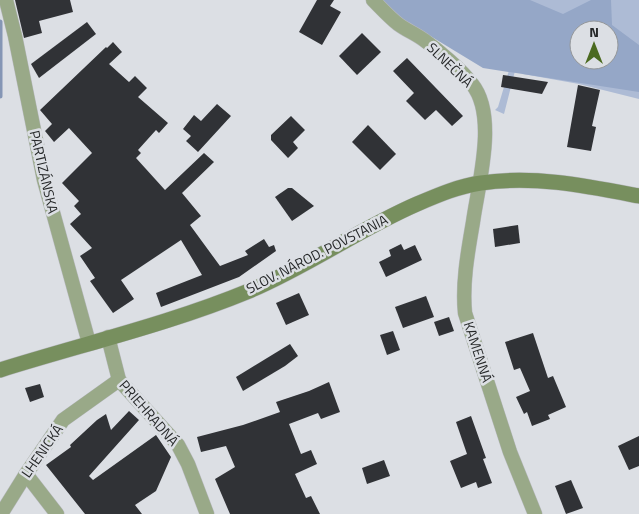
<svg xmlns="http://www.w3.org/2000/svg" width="639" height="514" viewBox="0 0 639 514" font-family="'Titillium Web',sans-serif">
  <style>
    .green { fill: #adbbd5; fill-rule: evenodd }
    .forest { fill: #95a7c7; fill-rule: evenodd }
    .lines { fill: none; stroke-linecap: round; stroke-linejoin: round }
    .stream { stroke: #8596b5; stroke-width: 5 }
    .building { fill: #303236 }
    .street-casing { stroke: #b8babf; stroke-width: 15 }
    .secondary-casing { stroke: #b8babf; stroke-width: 16 }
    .street { stroke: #99a988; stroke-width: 14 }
    .secondary { stroke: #778f5e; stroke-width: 15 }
    .labels { text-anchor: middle; stroke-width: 5; stroke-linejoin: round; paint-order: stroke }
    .street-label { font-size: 14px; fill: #262829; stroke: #dcdfe4 }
  </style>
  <rect width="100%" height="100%" fill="#dcdfe4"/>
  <path class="green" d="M530,0H639V99L579,84L523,74L516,67L504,114L495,110L498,107ZM579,30H609V60H579Z"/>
  <path class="forest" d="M371,0H530L563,14L591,0H611L612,25L639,45V92L483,68ZM579,30H609V60H579Z"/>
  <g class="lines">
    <path class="stream" d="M0,22V96"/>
  </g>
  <g class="building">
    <path d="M15,0H70L73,12L39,21L42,33L24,38Z"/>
    <path d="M317,0H334L330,6L341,12L322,45L299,32Z"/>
    <path d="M87,22L96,34L39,78L31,64Z"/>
    <path d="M362,33L381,52L357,75L339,56Z"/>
    <path d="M113,42L122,52L109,64L129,82L135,76L147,88L138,97L168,123L159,133L156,130L138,150L141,153L136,158L165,190L204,153L214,162L182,193L201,216L190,225L220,266L248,255L245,251L264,239L269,247L274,245L276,251L239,277L161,307L156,293L202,275L181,240L121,280L134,299L113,313L90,281L95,278L80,256L92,248L70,224L81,214L74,206L79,201L62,183L92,153L69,128L54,142L45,131L52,124L40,110L106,47L107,48Z"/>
    <path d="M407,58L463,116L452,126L436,110L425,120L406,101L414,93L393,71Z"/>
    <path d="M503,75L548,82L542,94L501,87Z"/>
    <path d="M578,85L600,90L592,126L596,127L591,151L567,147Z"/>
    <path d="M217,104L231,116L198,152L186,141L191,136L183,129L194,115L201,121Z"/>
    <path d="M291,116L305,130L293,142L298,148L288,158L271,140V135Z"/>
    <path d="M368,125L396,154L380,170L352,142Z"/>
    <path d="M288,188H292L314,206L292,221L275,197Z"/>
    <path d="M518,225L520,243L495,247L493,229Z"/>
    <path d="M401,244L404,250L415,245L422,260L386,277L379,262L391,256L389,250Z"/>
    <path d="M299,293L309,315L286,325L276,303Z"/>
    <path d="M426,296L434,317L403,328L395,307Z"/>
    <path d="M449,317L454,331L439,336L434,322Z"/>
    <path d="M393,331L400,350L387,355L380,335Z"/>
    <path d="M533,333L548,378L553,376L566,407L548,415L550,419L532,426L527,412L524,414L516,397L530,391L520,368L514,370L505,342Z"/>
    <path d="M290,344L298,356L285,366L243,391L236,377Z"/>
    <path d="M329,382L340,412L321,419L318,413L289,424L301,454L311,450L317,464L295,474L306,498L311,496L320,514H230L215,479L235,467L226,446L201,452L197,437L243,425L280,412L276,402L309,391Z"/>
    <path d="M40,384L44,397L30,402L25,388Z"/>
    <path d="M129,411L139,420L89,476L93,480L156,435L171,457L156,491L135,505L142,514H85L46,465L71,447L70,445L97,420L106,414L111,430Z"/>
    <path d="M471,416L486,458L483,459L492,483L478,488L476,482L461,488L450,461L467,454L456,422Z"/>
    <path d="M639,436V466L629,470L618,446Z"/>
    <path d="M384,460L390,476L367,484L362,468Z"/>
    <path d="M571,480L583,508L566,514L555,486Z"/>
  </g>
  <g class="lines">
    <g class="street-casing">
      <g id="street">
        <path d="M6,0L15,36L44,180L89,343"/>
        <path d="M373,0C381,8 389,17 398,24C406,30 416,34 424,40C438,50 462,70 472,84C498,116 478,185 473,222C468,251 462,283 465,313L510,452L535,514"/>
        <path d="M108,337L119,380L178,445L188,464L207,514"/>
        <path d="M26,474L57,514"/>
        <path d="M1,514L26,474L63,420L119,380"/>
      </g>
    </g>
    <g class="secondary-casing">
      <path id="secondary" d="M0,370C83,344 169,324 249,291C307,267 359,229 417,204C438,195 459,186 481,183C534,175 587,186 639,196"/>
    </g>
    <use href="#street" class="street"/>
    <use href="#secondary" class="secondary"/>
  </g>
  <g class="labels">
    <g class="street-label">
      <text transform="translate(450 65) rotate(44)" y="5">SLNEČNÁ</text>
      <text transform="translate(44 172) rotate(77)" y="5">PARTIZÁNSKA</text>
      <text transform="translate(317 254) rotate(-27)" y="5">SLOV. NÁROD. POVSTANIA</text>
      <text transform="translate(478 352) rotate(72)" y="5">KAMENNÁ</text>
      <text transform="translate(149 413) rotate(49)" y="5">PRIEHRADNÁ</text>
      <text transform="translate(42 451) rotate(-55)" y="5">LHENICKÁ</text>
    </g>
  </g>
  <g transform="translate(594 45)"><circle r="24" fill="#dcdfe4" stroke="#939699"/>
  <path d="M0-4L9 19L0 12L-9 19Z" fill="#4b6a20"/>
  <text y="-8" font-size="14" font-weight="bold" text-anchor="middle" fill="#262829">N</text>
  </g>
</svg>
